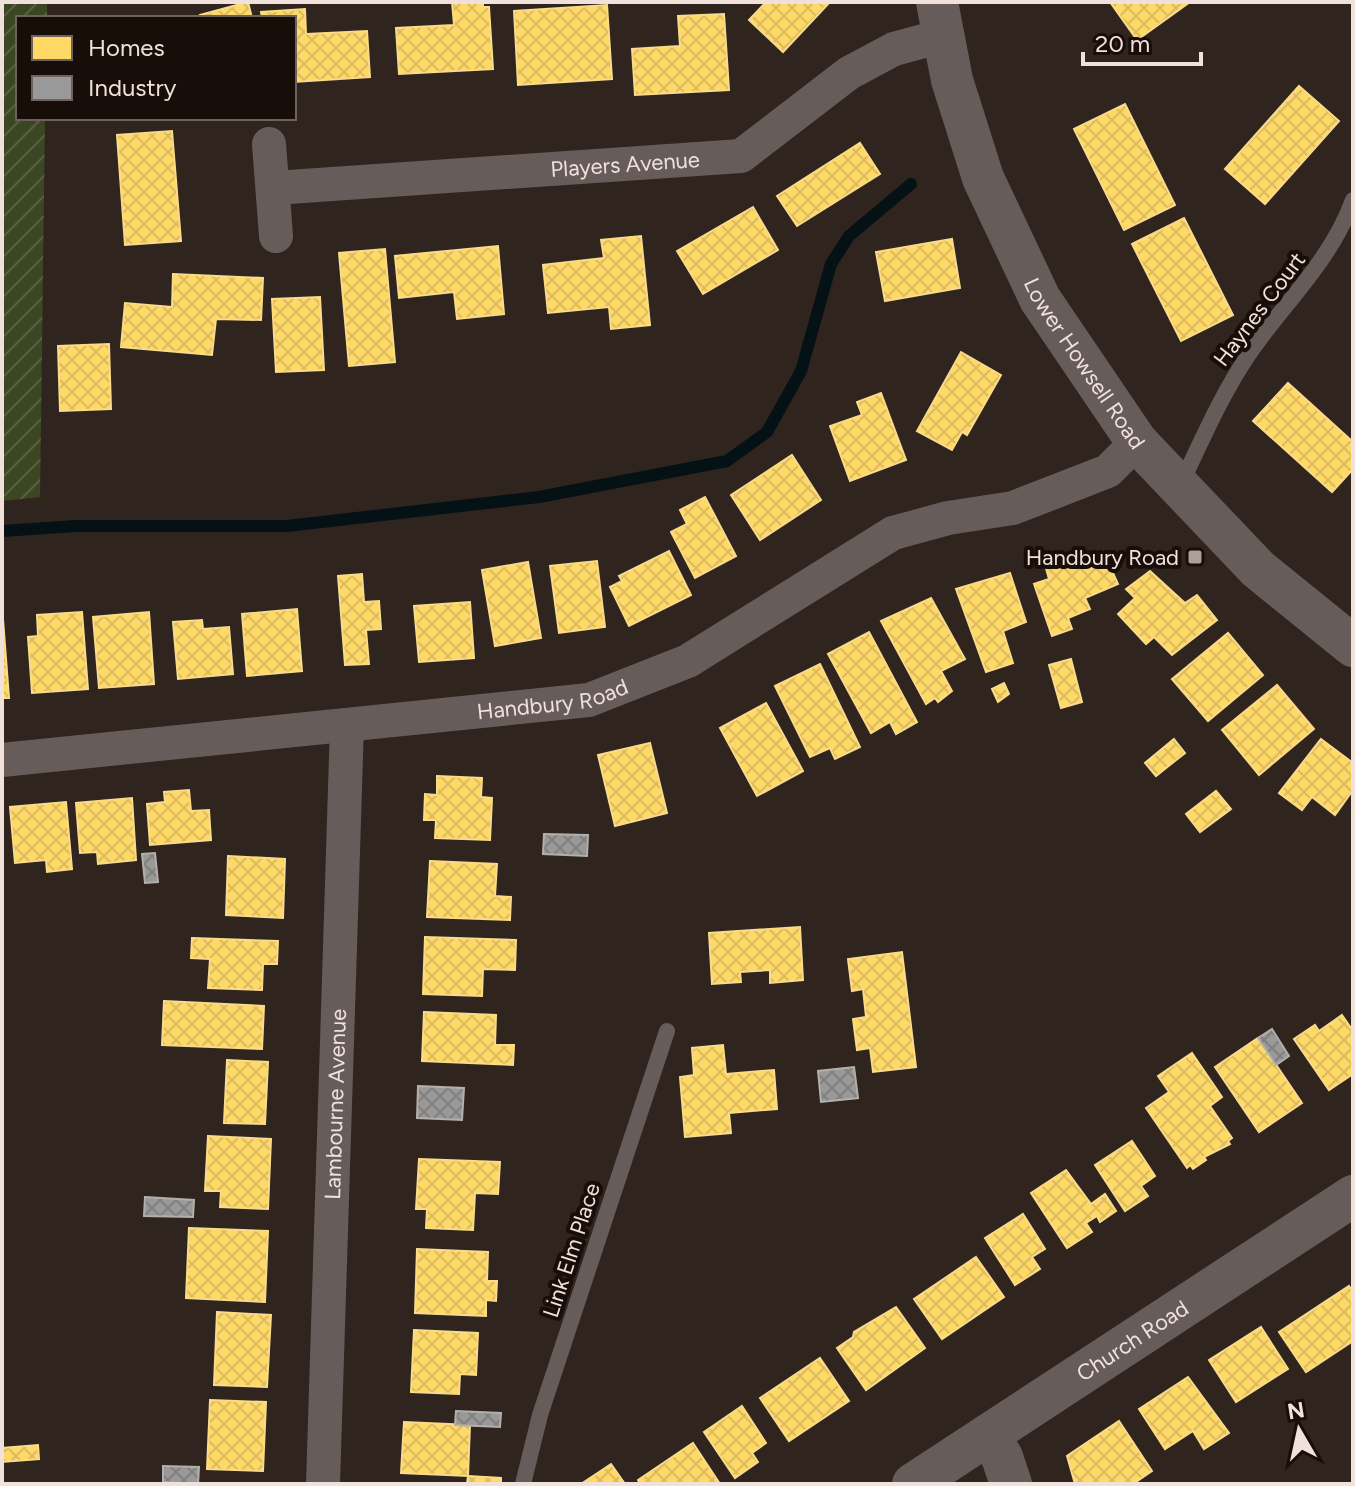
<svg xmlns="http://www.w3.org/2000/svg" width="1355" height="1486" viewBox="0 0 1355 1486" font-family="Figtree,sans-serif">
  <style>
    .garden { fill: url(#garden-furrows) }
    .homes { fill: url(#homes-cross-hatch); stroke: #fadb89; stroke-width: 2 }
    .industry { fill: url(#industry-cross-hatch); stroke: #b3afac; stroke-width: 2 }
    .lines { fill: none; stroke-linecap: round; stroke-linejoin: round }
    .stream { stroke: #041115; stroke-width: 12 }
    .service { stroke: #665c5a; stroke-width: 16 }
    .minor { stroke: #665c5a; stroke-width: 34 }
    .tertiary { stroke: #665c5a; stroke-width: 42 }
    .poi-dot { fill: #ad9f98; stroke: #170d09; stroke-width: 3 }
    .labels { text-anchor: middle; stroke-width: 8; stroke-linejoin: round; paint-order: stroke }
    .street-label { font-size: 22px; fill: #f0e1da; stroke: #170d09 }
    .poi-label { font-size: 22px; fill: #f0e1da; stroke: #170d09; text-anchor: end }
  </style>
  <defs>
    <pattern id="garden-furrows" width="10" height="10" patternUnits="userSpaceOnUse" patternTransform="scale(2)"><rect width="10" height="10" fill="#3b4623"/><path d="M-1 1l2-2M0 10L10 0M9 11l2-2" fill="none" stroke="#586042"/></pattern>
    <pattern id="homes-cross-hatch" width="8" height="8" patternUnits="userSpaceOnUse" patternTransform="scale(2)"><rect width="8" height="8" fill="#ffd966"/><path d="M0 0l8 8M0 8l8-8" fill="none" stroke="#dabb5f"/></pattern>
    <pattern id="industry-cross-hatch" width="8" height="8" patternUnits="userSpaceOnUse" patternTransform="scale(2)"><rect width="8" height="8" fill="#999"/><path d="M0 0l8 8M0 8l8-8" fill="none" stroke="#81807f"/></pattern>
  </defs>
  <rect width="100%" height="100%" fill="#30241e"/>
  <path class="garden" d="M2,2H47V18H18V118H45L40,497L2,501Z"/>
  <g class="homes">
    <path d="M248,2L252,18H201L200,15Z"/>
    <path d="M452,2H483V7H489L493,69L399,74L396,28L454,25Z"/>
    <path d="M766,2H830L783,52L749,20Z"/>
    <path d="M1110,2H1190L1137,40Z"/>
    <path d="M607,5L612,79L518,85L514,11Z"/>
    <path d="M305,9L306,34L367,31L370,77L294,82V18H262L261,12Z"/>
    <path d="M724,14L729,90L635,95L632,49L680,46L678,16Z"/>
    <path d="M1299,86L1339,121L1265,204L1225,169Z"/>
    <path d="M1125,104L1175,205L1124,230L1074,129Z"/>
    <path d="M172,131L181,241L125,245L117,135Z"/>
    <path d="M860,143L880,174L797,226L777,196Z"/>
    <path d="M753,207L778,250L703,294L677,251Z"/>
    <path d="M1184,218L1233,315L1181,341L1132,244Z"/>
    <path d="M641,236L650,325L611,329L609,307L548,313L543,265L604,258L601,240Z"/>
    <path d="M952,239L960,288L885,301L876,252Z"/>
    <path d="M498,246L504,314L457,319L454,292L399,298L395,256Z"/>
    <path d="M385,249L395,362L349,366L339,253Z"/>
    <path d="M173,274L263,278L261,320L216,319L212,355L121,347L125,303L172,307Z"/>
    <path d="M320,297L324,370L276,372L272,299Z"/>
    <path d="M109,344L111,409L60,411L58,346Z"/>
    <path d="M961,352L1001,375L967,435L962,432L952,450L917,431Z"/>
    <path d="M1288,383L1353,442V469L1332,492L1253,421Z"/>
    <path d="M881,393L906,460L850,481L830,426L862,415L857,402Z"/>
    <path d="M792,455L821,500L760,540L731,495Z"/>
    <path d="M705,497L736,556L695,578L671,532L687,524L680,510Z"/>
    <path d="M669,551L691,595L629,626L610,587L622,581L619,576Z"/>
    <path d="M1103,551L1118,584L1085,598L1090,609L1068,618L1072,629L1052,636L1034,584L1049,579L1045,565L1073,555L1074,561Z"/>
    <path d="M597,561L605,627L559,633L550,566Z"/>
    <path d="M528,562L541,638L495,646L482,570Z"/>
    <path d="M1150,571L1185,603L1197,595L1217,620L1172,655L1154,637L1146,644L1118,614L1135,598L1126,589Z"/>
    <path d="M1010,573L1026,622L1003,631L1013,663L986,672L956,589Z"/>
    <path d="M362,574L364,602L379,601L381,629L366,630L369,664L345,665L338,576Z"/>
    <path d="M931,598L965,659L941,671L952,691L938,702L935,698L926,704L881,621Z"/>
    <path d="M470,602L474,658L419,662L414,606Z"/>
    <path d="M297,609L302,671L247,676L242,614Z"/>
    <path d="M82,612L88,689L32,693L28,637L38,636L37,615Z"/>
    <path d="M149,612L154,684L99,688L93,617Z"/>
    <path d="M3,619L9,698H2V620Z"/>
    <path d="M202,620L203,629L229,627L233,674L178,679L173,622Z"/>
    <path d="M869,632L917,722L896,734L890,722L871,733L828,654Z"/>
    <path d="M1228,633L1263,675L1208,721L1172,679Z"/>
    <path d="M1071,659L1082,702L1061,708L1049,665Z"/>
    <path d="M820,664L860,747L835,759L830,748L810,757L775,686Z"/>
    <path d="M1004,683L1009,694L998,702L992,689Z"/>
    <path d="M1277,685L1314,729L1259,775L1222,730Z"/>
    <path d="M766,703L803,771L757,796L720,728Z"/>
    <path d="M1174,739L1185,753L1156,776L1145,763Z"/>
    <path d="M1321,739L1353,763V790L1335,815L1312,797L1302,810L1279,793Z"/>
    <path d="M650,743L667,813L615,826L598,755Z"/>
    <path d="M437,776L482,778L481,797L492,798L490,840L435,838L436,820H424L425,794L437,795Z"/>
    <path d="M189,790L191,811L209,810L211,840L150,845L147,804L165,802L164,792Z"/>
    <path d="M1216,791L1231,809L1200,832L1186,814Z"/>
    <path d="M132,798L136,860L98,864L97,852L80,853L76,803Z"/>
    <path d="M66,802L72,869L47,872L46,860L15,863L10,807Z"/>
    <path d="M228,856L285,859L283,918L226,915Z"/>
    <path d="M430,861L497,864L495,896L511,897L510,920L427,917Z"/>
    <path d="M800,927L803,980L770,983V970L740,972L741,982L712,984L709,933Z"/>
    <path d="M425,937L516,940L515,970L483,969L482,996L423,994Z"/>
    <path d="M192,938L278,941L277,964H263L262,990L208,988L210,959L191,958Z"/>
    <path d="M902,952L916,1067L873,1072L870,1048L857,1050L853,1019L866,1017L863,989L852,991L848,959Z"/>
    <path d="M164,1001L264,1006L262,1049L162,1045Z"/>
    <path d="M424,1012L496,1015L495,1045H514L513,1065L422,1061Z"/>
    <path d="M1342,1015L1353,1031V1074L1329,1090L1294,1039L1315,1025L1319,1031Z"/>
    <path d="M1258,1038L1302,1103L1259,1132L1215,1067Z"/>
    <path d="M723,1045L726,1074L774,1070L777,1109L729,1113L731,1133L685,1137L680,1077L694,1075L692,1048Z"/>
    <path d="M1192,1053L1222,1097L1210,1106L1232,1138L1228,1141L1230,1144L1204,1157L1206,1160L1193,1169L1190,1165L1187,1168L1146,1108L1169,1092L1158,1076Z"/>
    <path d="M227,1060L268,1062L265,1124L224,1123Z"/>
    <path d="M208,1136L271,1139L268,1209L220,1207L221,1191H205Z"/>
    <path d="M1132,1141L1155,1176L1141,1186L1148,1196L1125,1211L1095,1165Z"/>
    <path d="M419,1159L500,1162L498,1194L475,1193L473,1230L426,1228L427,1209H416Z"/>
    <path d="M1066,1170L1091,1204L1105,1194L1116,1211L1100,1222L1097,1216L1086,1223L1092,1232L1067,1248L1031,1193Z"/>
    <path d="M1023,1214L1045,1249L1032,1257L1040,1269L1015,1285L985,1238Z"/>
    <path d="M189,1228L268,1231L265,1302L186,1298Z"/>
    <path d="M417,1249L488,1252L487,1281H497L496,1301L486,1300V1316L415,1313Z"/>
    <path d="M976,1257L1004,1297L942,1339L914,1299Z"/>
    <path d="M1349,1286L1353,1292V1341L1306,1372L1279,1332Z"/>
    <path d="M896,1307L925,1348L866,1390L837,1348L853,1337L854,1332Z"/>
    <path d="M217,1312L271,1315L267,1387L214,1385Z"/>
    <path d="M1261,1327L1288,1369L1236,1402L1209,1360Z"/>
    <path d="M414,1330L478,1333L476,1375L460,1374L459,1394L411,1392Z"/>
    <path d="M820,1358L849,1401L789,1441L760,1398Z"/>
    <path d="M1188,1377L1229,1433L1204,1449L1193,1431L1165,1449L1139,1409Z"/>
    <path d="M210,1400L266,1402L263,1471L207,1469Z"/>
    <path d="M742,1406L766,1443L752,1453L758,1462L735,1478L704,1432Z"/>
    <path d="M1119,1421L1152,1471L1133,1484H1075L1067,1456Z"/>
    <path d="M404,1422L470,1425L468,1476L401,1473Z"/>
    <path d="M693,1443L720,1484H640L638,1480Z"/>
    <path d="M38,1445L39,1459L2,1462V1448Z"/>
    <path d="M611,1464L625,1484H581Z"/>
    <path d="M468,1476L501,1478V1484H467Z"/>
  </g>
  <g class="industry">
    <path d="M544,834L588,835L587,856L543,854Z"/>
    <path d="M155,853L158,882L145,883L142,854Z"/>
    <path d="M1272,1029L1289,1056L1276,1065L1258,1038Z"/>
    <path d="M854,1067L858,1098L821,1102L818,1071Z"/>
    <path d="M418,1086L464,1088L462,1120L417,1118Z"/>
    <path d="M145,1197L194,1200L193,1217L144,1216Z"/>
    <path d="M456,1411L501,1413L500,1427L455,1425Z"/>
    <path d="M163,1466L199,1467L198,1484L163,1482Z"/>
  </g>
  <g class="lines">
    <path class="stream" d="M2,531L76,526H287L539,497L727,461L767,432L801,371L831,264L849,236L911,184"/>
    <g class="service">
      <path d="M1180,486C1202,440 1222,393 1251,351C1287,300 1331,260 1353,200"/>
      <path d="M523,1484L540,1415L667,1031"/>
    </g>
    <g class="minor">
      <path d="M269,144L276,236"/>
      <path id="s1" d="M274,188L741,156L849,73L894,49L942,36"/>
      <path id="s2" d="M2,760L589,700L688,661L893,533L948,518L1013,508L1108,471L1137,442"/>
      <path id="s3" d="M323,1484L347,725"/>
    </g>
    <g class="tertiary">
      <path id="s4" d="M937,2L952,80L983,178L1040,299L1137,442L1258,569L1353,646"/>
      <path d="M988,1435L1002,1457L1011,1484"/>
      <path id="s5" d="M913,1484L1353,1196"/>
    </g>
  </g>
  <rect class="poi-dot" x="1187" y="549" width="16" height="16" rx="4"/>
  <g class="labels">
    <g class="street-label">
      <text dy="8" stroke="none"><textPath href="#s1" startOffset="352">Players Avenue</textPath></text>
      <text transform="translate(1259 309) rotate(-53)" y="8">Haynes Court</text>
      <text dy="8" stroke="none"><textPath href="#s4" startOffset="394">Lower Howsell Road</textPath></text>
      <text dy="8" stroke="none"><textPath href="#s2" startOffset="554">Handbury Road</textPath></text>
      <text dy="8" stroke="none"><textPath href="#s3" startOffset="380">Lambourne Avenue</textPath></text>
      <text transform="translate(571 1250) rotate(-72)" y="8">Link Elm Place</text>
      <text dy="8" stroke="none"><textPath href="#s5" startOffset="262">Church Road</textPath></text>
    </g>
    <g class="poi-label">
      <text x="1179" y="565">Handbury Road</text>
    </g>
  </g>
  <rect width="1355" height="1486" fill="none" stroke="#f0e1da" stroke-width="8"/>
  <rect x="16" y="16" width="280" height="104" fill="#170d09" stroke="#6e625d" stroke-width="2"/>
  <rect x="32" y="36" width="40" height="24" fill="#ffd966" stroke="#6e625d" stroke-width="2"/>
  <text x="88" y="56" font-size="24" fill="#f0e1da">Homes</text>
  <rect x="32" y="76" width="40" height="24" fill="#999999" stroke="#6e625d" stroke-width="2"/>
  <text x="88" y="96" font-size="24" fill="#f0e1da">Industry</text>
  <g transform="translate(1299 1430) rotate(351)" stroke="#170d09" stroke-width="6" paint-order="stroke">
  <path d="M0-6L14 30L0 20L-14 30Z" fill="#f0e1da"/>
  <text y="-12" font-size="22" font-weight="bold" text-anchor="middle" fill="#f0e1da">N</text>
  </g>
  <path d="M1083 52v12h118v-12" fill="none" stroke="#f0e1da" stroke-width="4"/>
  <text x="1095" y="52" font-size="24" fill="#f0e1da" stroke="#170d09" stroke-width="6" paint-order="stroke">20 m</text>
</svg>
